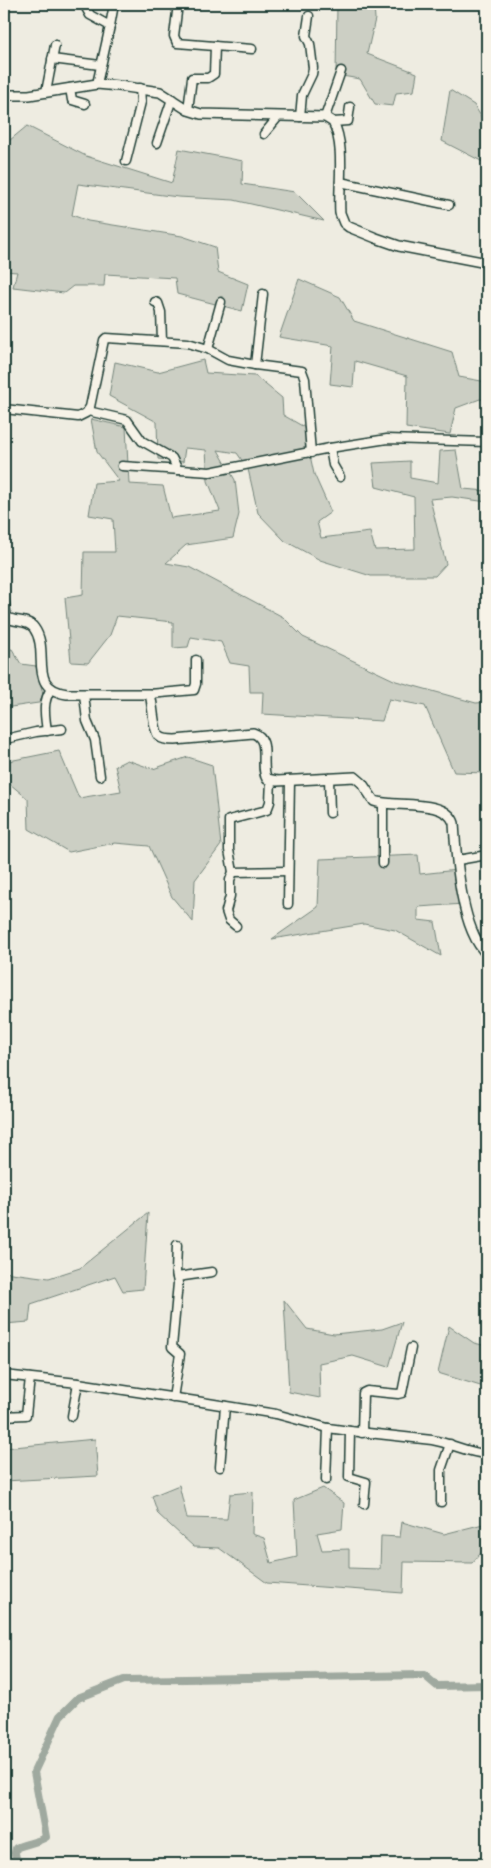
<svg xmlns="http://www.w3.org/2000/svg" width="491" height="1868" viewBox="0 0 491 1868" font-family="'Balsamiq Sans',sans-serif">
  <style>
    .green { fill: #cccfc4; stroke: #76867c }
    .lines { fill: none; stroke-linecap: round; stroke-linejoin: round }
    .canal { stroke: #9fa99f; stroke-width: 8 }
    .minor-casing { stroke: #1f3d34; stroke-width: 11 }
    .tertiary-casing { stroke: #1f3d34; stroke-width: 12 }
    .minor { stroke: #f7f3e8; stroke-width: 8 }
    .tertiary { stroke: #f7f3e8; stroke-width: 9 }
  </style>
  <rect width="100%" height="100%" fill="#eeece1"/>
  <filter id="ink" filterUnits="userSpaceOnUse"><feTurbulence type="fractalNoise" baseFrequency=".02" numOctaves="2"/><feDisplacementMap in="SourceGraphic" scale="10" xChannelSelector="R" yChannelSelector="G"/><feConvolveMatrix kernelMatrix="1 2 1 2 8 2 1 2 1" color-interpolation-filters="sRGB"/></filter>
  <g filter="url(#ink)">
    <g class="green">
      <path d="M337,4H374L375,19L367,54L417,73L414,91L396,93L393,106L375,104L360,79L336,75Z"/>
      <path d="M450,90L474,105L487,126V164L442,141Z"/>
      <path d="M27,126L86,156L172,183L179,149L243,161L242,184L295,192L324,221L234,200L178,197L78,184L72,215L88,221L182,236L215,247L218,272L248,284L242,311L177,294L175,278L105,274L104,286H73L64,293L13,287L17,272L4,271V145Z"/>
      <path d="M299,279L340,297L354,321L452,352L459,377L487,382V400L480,399L456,408L450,434L406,428L407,376L355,361L353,387L330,384L333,346L279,337Z"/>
      <path d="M203,360L206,373L255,376L282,398L283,415L304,427L314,474L331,512L317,522L321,538L370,532L375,550L415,549L414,497L376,487L373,463L410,461V478L438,483L440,451L456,450L463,489L487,491V502L452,497L430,499L446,564L435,576H371L320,560L285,541L258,513L248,469L237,453L218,450L235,480L239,514L233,538L186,545L166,563L189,567L283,617L303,637L396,681L476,703L487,702V773L454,772L425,706L389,699L382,721L262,714L263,692H250L249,666L230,663L221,642L191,637L188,647L173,648V622L117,616L110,635L88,663L71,662L65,598L83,595L84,552H115L113,519L89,515L94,483L119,481L97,452L91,419L126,427L129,484L163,486L171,518L220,511L208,481L206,450L185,448L183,462L158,459L157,422L109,396L115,362L158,372Z"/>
      <path d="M12,649L21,664L36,666L45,702L4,708V650Z"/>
      <path d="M59,751L79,798L121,791L115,766L127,760L153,769L188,757L212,765L221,845L195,880L193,922L172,897L149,846L115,843L69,852L29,829L28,799L4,779V762Z"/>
      <path d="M418,855L420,874L457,870L464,904L418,907V920L435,922L441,956L395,930L364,924L272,939L318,907L320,859Z"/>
      <path d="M148,1213L143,1289L123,1291L115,1276L31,1304L29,1322L4,1324V1272L49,1278L80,1268Z"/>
      <path d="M284,1300L307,1329L334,1334L382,1329L402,1322L389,1367L353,1356L319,1363L320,1398L289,1392Z"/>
      <path d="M449,1326L474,1343L487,1346V1388L438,1373Z"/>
      <path d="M95,1439L98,1476L4,1481V1448Z"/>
      <path d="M179,1485L187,1518L227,1519L230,1494L253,1492L252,1534L264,1538L271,1563L297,1557L294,1500L323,1488L344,1503L342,1529L317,1533L322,1550L349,1549V1568L380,1569L381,1536L400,1537L402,1522L444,1534L487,1523V1546L472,1563L404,1562L403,1593L267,1583L219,1548L194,1547L158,1514L152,1496Z"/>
    </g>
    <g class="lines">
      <path class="canal" d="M17,1864L15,1853L16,1848C26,1843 37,1843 46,1837L34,1772L60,1716L78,1698L124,1680L424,1675L437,1686L487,1685"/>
      <g class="minor-casing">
        <g id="minor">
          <path d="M84,4L90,15L110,26L97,84"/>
          <path d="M178,4L174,36L177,43L252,49"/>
          <path d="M110,26L114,4"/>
          <path d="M52,59L100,65"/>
          <path d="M70,88L72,100L85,104"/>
          <path d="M46,92L55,45"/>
          <path d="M188,110L192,78H208L214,74L215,46"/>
          <path d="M300,117L302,95L312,74L313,68L310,44L306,36L309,16"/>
          <path d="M325,117L341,71"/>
          <path d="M333,122L348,121L350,107"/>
          <path d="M264,134L278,117"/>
          <path d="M157,143L172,99"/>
          <path d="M126,161L141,102L140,88"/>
          <path d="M340,182L449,205"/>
          <path d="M155,302L158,303L161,312L162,341"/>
          <path d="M208,349L221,302"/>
          <path d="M255,365L263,294"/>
          <path d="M4,409L78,417L86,413L90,407L104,340L106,338L188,343L208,349L228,360L255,365L302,371L305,379L311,453"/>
          <path d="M88,411L127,420L142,441L172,458L178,470"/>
          <path d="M330,448L333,465L340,477"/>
          <path d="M122,466L210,472L330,448L387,439L487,442"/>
          <path d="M84,694L87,721L95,740L100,776"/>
          <path d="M150,694L194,690L196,684V660"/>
          <path d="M47,731C45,716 42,702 51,689"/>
          <path d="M10,738L36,732L62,729"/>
          <path d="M329,778L330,813"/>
          <path d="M383,803V863"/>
          <path d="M458,860L487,855"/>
          <path d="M233,872L288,871"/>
          <path d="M288,904L290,780"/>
          <path d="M236,926L229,920L226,911L230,896V880L233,872L229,850V820L267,810L270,802L271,780"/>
          <path d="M177,1277L212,1272"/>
          <path d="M4,1375L78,1383L196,1401L276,1414L328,1428L350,1431L432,1440C451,1443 468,1453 487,1454"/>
          <path d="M173,1398L180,1354L172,1347L178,1283L176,1272L177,1245"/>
          <path d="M4,1416L26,1415L30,1378"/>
          <path d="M72,1416L78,1383"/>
          <path d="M350,1431L349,1477L366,1482L364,1504"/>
          <path d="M362,1433L363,1393L367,1391L398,1394L402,1393L411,1348"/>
          <path d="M220,1467L225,1406"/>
          <path d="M326,1480L328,1428"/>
          <path d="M441,1502V1470L450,1444"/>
        </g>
      </g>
      <g class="tertiary-casing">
        <g id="tertiary">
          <path d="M4,95H29L97,84L119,86L160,92L188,110L201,114L325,117L333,122C346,147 338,186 340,213L344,223L349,227L376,238L399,246L487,263"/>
          <path d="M4,601L6,617C15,623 28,619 34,628C51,651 26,688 67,694H150C153,704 153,729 159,736C163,740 170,740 175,740L253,733C272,739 259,766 267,779L277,781L355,777L362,783L374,801C393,808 446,798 454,823C456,858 461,931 487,954"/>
        </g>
      </g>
      <use href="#minor" class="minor"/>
      <use href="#tertiary" class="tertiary"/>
    </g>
  </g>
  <rect width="491" height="1868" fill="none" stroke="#f7f3e8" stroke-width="20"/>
  <rect x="10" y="10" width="471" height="1848" fill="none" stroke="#1f3d34" stroke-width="2" filter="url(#ink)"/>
</svg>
